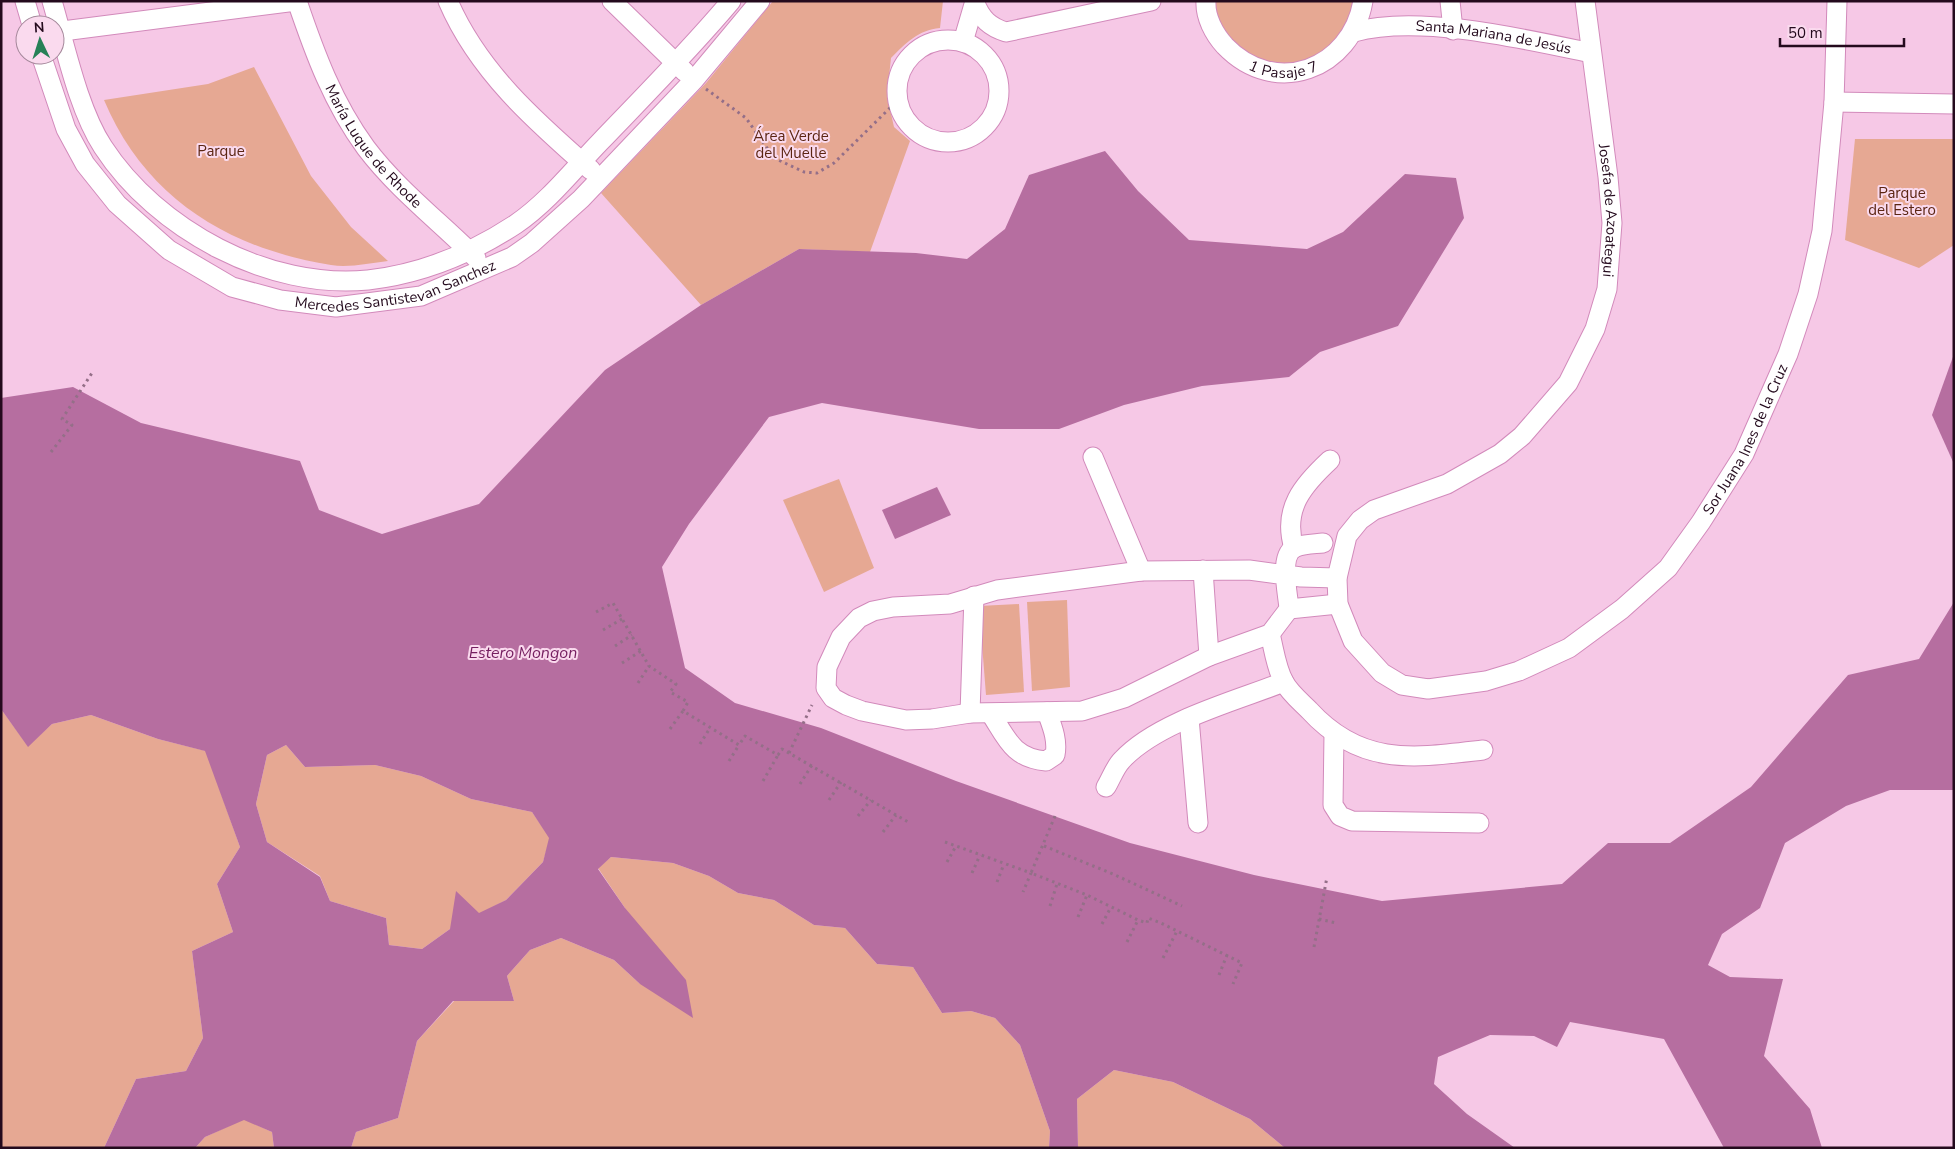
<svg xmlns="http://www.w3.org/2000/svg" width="1955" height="1149" viewBox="0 0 1955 1149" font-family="'Nunito Sans',sans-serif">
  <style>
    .green { fill: #e6a893 }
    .water { fill: #b66ea0; fill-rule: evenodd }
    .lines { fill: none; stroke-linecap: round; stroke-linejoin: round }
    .minor-casing { stroke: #d28abb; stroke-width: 21 }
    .path { stroke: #946f88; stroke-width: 3; stroke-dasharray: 2.5 4; stroke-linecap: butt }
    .minor { stroke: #fff; stroke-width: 19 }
    .labels { text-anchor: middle; stroke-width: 4; stroke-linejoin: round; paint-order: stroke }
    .street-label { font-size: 15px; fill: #240a1d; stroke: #fadaee }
    .park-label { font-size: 15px; fill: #5b2512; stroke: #fadaee }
    .water-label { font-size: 16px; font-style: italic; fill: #751e60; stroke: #fadaee }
  </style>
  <rect width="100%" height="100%" fill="#f6c8e6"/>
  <g class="green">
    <path d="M773,1H943L940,28C918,30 906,43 891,58L887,96L894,127L910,141L870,252L799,249L701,305L601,193L706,83Z"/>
    <path d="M1207,1H1361L1354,32L1291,73L1237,58Z"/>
    <path d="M254,67L311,176L351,227L388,261C370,263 349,268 331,265C229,249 145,198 104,100L208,84Z"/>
    <path d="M1855,139H1954V245L1919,268L1845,240Z"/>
    <path d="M839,479L874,568L824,592L783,500Z"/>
    <path d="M1067,600L1070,687L1032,691L1027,602Z"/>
    <path d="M1019,604L1024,692L986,695L979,606Z"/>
    <path d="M1,709L28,746L52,724L91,715L158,739L206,751L240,847L217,884L233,932L192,951L203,1038L186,1071L136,1079L104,1148H1Z"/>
    <path d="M286,745L305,767L375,765L421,776L471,799L532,812L550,838L543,862L506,900L450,929L422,949L389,945L386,918L330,901L320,876L267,842L256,804L267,755Z"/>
    <path d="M611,857L673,863L709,876L738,893L774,900L814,925L845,928L877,964L913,967L942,1013L971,1011L995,1018L1020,1045L1050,1131L1049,1148H351L356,1132L398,1118L417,1041L454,1001H514L507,976L530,950L561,938L614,960L640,984L625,908L598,868Z"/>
    <path d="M1114,1070L1173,1082L1250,1119L1285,1148H1078L1077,1099Z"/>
    <path d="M244,1119L272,1132L274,1148H195L205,1137Z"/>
  </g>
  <g class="water">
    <path d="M1105,151L1138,191L1189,240L1307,249L1343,232L1405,174L1456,178L1464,218L1398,326L1320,352L1289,377L1202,386L1124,405L1059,429H979L822,403L769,417L689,524L662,567L685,668L735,703L821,728L956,781L1130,843L1254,875L1382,901L1562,884L1608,843H1670L1751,787L1848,675L1919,659L1954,602L1953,790H1890L1846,806L1785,843L1760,908L1722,934L1708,965L1730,977L1783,979L1764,1056L1810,1109L1822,1148H1724L1664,1039L1570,1022L1557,1047L1534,1036L1490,1035L1438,1057L1434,1084L1467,1114L1515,1148H1285L1250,1119L1173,1082L1114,1070L1077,1099L1078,1148H1049L1050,1131L1020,1045L995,1018L971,1011L942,1013L913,967L877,964L845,928L814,925L774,900L738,893L709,876L673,863L611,857L598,869L625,908L686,980L693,1018L640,984L614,960L561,938L530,950L507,976L514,1001H453L417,1041L398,1118L356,1132L351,1148H274L272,1132L244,1120L205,1137L195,1148H104L136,1079L186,1071L203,1038L192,951L233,932L217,884L240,847L205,751L158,739L91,715L52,724L28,747L1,709V398L73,387L141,423L300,461L319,510L382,534L479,504L605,370L701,305L799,249L916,253L967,259L1005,229L1029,175ZM286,745L305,767L375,765L421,776L471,799L532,812L549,838L543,862L506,900L479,913L456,891L450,929L422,949L389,945L386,918L330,901L320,877L267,842L256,804L267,755Z"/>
    <path d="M1954,354V464L1932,415Z"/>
    <path d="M937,487L951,515L895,539L882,510Z"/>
  </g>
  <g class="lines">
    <g class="minor-casing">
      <g id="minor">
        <path d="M25,1L32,25"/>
        <path d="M52,1C65,45 78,109 103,147C157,230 269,290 368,280C421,274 472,253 516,224C548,202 573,170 600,142C644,96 690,50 731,1"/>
        <path id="s1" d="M297,1C315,54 333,103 366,148C397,189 440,222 476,258"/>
        <path d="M448,1C478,71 535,121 591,170"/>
        <path d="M612,1L685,72"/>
        <path id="s2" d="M1206,1C1205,17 1214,34 1225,46C1275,98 1351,70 1363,1"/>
        <path d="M1450,1L1453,30"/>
        <path id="s3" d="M1585,1L1608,177L1612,223L1607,289L1595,329L1568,383L1522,436L1500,454L1447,484L1374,510L1360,520L1347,536L1337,578L1338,604L1353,641L1382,673L1402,685L1428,689L1486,681L1519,671L1569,648L1622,609L1668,568L1701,522L1744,454L1788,354L1808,294L1822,231L1834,102L1837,1"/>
        <path d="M975,3C981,19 990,27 1006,32L1151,1"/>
        <path d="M55,32L296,1"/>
        <path id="s4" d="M1354,32C1419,14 1524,39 1591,53"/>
        <circle cx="948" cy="91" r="51"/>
        <path d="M963,42L975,1"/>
        <path id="s5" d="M41,55L66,129L85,164L117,204L169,250L232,287L280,300L336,307L421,296L512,257L532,243L581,199L694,80L760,1"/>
        <path d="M1834,102L1954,104"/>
        <path d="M1093,457L1141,571"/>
        <path d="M1323,543C1314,544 1304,544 1296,547C1278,554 1288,593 1289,609L1270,634L1209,656L1124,698L1082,711L970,713L932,719L906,720L862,711L846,705L833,698L826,688L827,667L841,637L859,618L873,611L893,607L950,604L997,590L1141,571L1249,570L1301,577L1337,578"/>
        <path d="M1294,548C1282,509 1303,485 1330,460"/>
        <path d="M1203,570L1209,656"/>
        <path d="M1289,609L1338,604"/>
        <path d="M1270,634C1274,649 1276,668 1284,682C1289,692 1301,702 1309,710C1361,767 1414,758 1483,750"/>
        <path d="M970,713L974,596"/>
        <path d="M991,714C1007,739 1013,758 1046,761L1055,755C1058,740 1052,726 1047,712"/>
        <path d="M1189,718L1198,823"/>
        <path d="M1334,734L1333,805L1340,816L1352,821L1479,823"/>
        <path d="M1106,787C1111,779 1115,767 1122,760C1157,722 1235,701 1284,682"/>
      </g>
    </g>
    <g class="path">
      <path d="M706,89L746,118L774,158L804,172L817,173L834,163L897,101"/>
      <path d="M51,452L72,425L62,419L92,373"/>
      <path d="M596,612L613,603L649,666L676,684L670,692L688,702L683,711L739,745L745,736L778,755L782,749L910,823"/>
      <path d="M603,630L622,619"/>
      <path d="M615,646L632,635"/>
      <path d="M622,663L641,651"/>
      <path d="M638,683L649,666"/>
      <path d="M670,729L683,711"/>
      <path d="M700,744L710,728"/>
      <path d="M789,753L812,705"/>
      <path d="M729,761L739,745"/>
      <path d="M763,781L778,755"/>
      <path d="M800,784L812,765"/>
      <path d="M829,800L841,782"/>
      <path d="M858,816L871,800"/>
      <path d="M1055,816L1031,873L1087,895L1138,920L1147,923L1148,918L1161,923L1242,963L1233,984"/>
      <path d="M883,832L896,815"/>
      <path d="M945,842L1031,873L1023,892"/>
      <path d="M1044,846L1113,874L1182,906"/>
      <path d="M947,862L956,846"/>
      <path d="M972,873L980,855"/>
      <path d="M997,882L1004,864"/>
      <path d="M1050,906L1057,884"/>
      <path d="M1078,917L1087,895"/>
      <path d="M1319,919L1336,923"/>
      <path d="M1102,924L1111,907"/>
      <path d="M1127,942L1138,920"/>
      <path d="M1314,947L1327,877"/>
      <path d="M1163,958L1177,931"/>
      <path d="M1219,975L1227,955"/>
    </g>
    <use href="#minor" class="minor"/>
  </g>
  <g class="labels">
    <g class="street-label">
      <text dy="5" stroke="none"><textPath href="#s4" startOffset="141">Santa Mariana de Jesús</textPath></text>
      <text dy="5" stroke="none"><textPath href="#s2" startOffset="116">1 Pasaje 7</textPath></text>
      <text dy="5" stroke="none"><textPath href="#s1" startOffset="166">María Luque de Rhode</textPath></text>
      <text dy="5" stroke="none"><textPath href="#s3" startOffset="211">Josefa de Azoategui</textPath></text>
      <text dy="5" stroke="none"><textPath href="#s5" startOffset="480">Mercedes Santistevan Sanchez</textPath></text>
      <text dy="5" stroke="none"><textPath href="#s3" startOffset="1295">Sor Juana Ines de la Cruz</textPath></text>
    </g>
    <g class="park-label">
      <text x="791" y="141">Área Verde<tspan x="791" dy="17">del Muelle</tspan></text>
      <text x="221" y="156">Parque</text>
      <text x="1902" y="198">Parque<tspan x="1902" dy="17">del Estero</tspan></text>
    </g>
    <g class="water-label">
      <text x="523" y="658">Estero Mongon</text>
    </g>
  </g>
  <rect width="1955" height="1149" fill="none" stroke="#240a1d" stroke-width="5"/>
  <g transform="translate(40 40) rotate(356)"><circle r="24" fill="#fadaee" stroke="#a4879a"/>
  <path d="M0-4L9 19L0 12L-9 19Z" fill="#268157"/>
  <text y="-8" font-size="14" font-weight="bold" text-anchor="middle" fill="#240a1d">N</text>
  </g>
  <path d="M1780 38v8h124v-8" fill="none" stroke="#240a1d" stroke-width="2.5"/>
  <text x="1788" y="38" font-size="15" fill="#240a1d" stroke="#fadaee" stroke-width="4" paint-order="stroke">50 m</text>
</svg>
